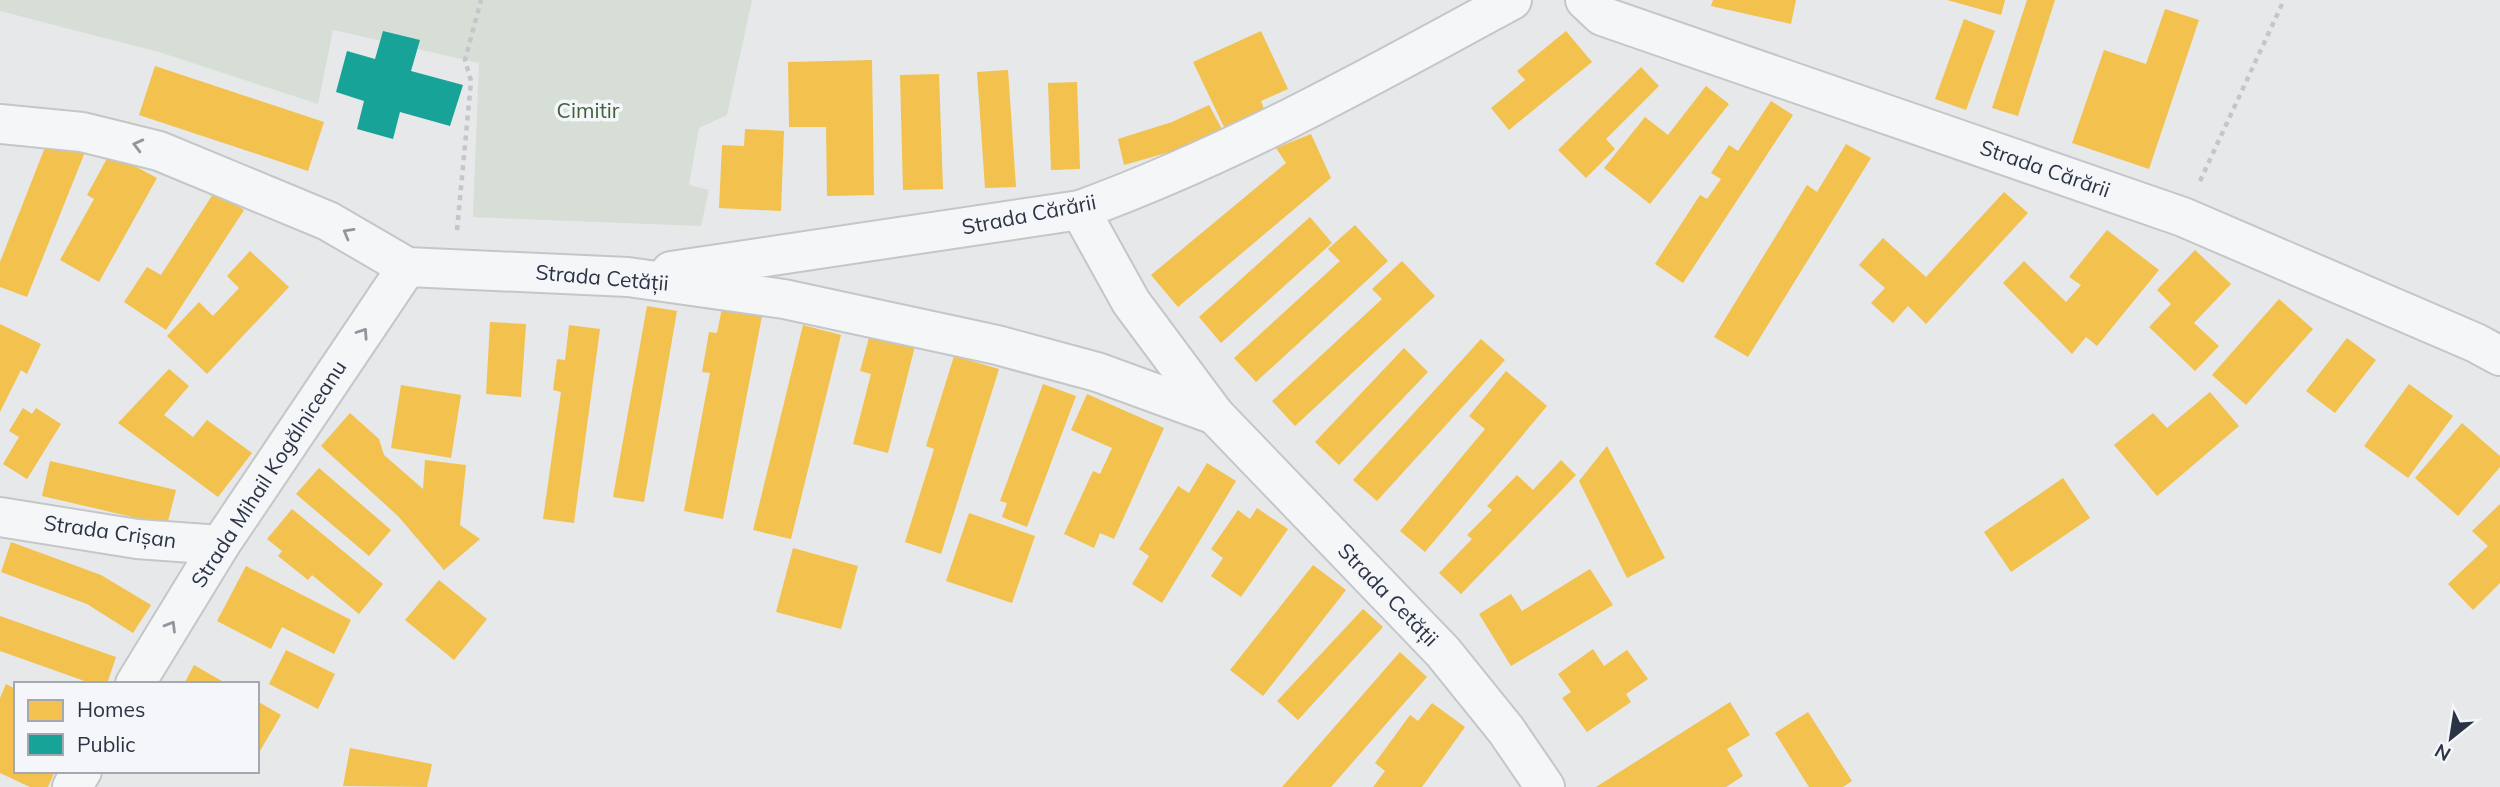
<svg xmlns="http://www.w3.org/2000/svg" width="2500" height="787" viewBox="0 0 2500 787" font-family="Mulish,sans-serif">
  <style>
    .green { fill: #d6ded6 }
    .homes { fill: #f2c14e }
    .public { fill: #17a398 }
    .lines { fill: none; stroke-linecap: round; stroke-linejoin: round }
    .minor-casing { stroke: #c4c6c8; stroke-width: 42 }
    .path { stroke: #c5c6ca; stroke-width: 4.5; stroke-dasharray: 5 5; stroke-linecap: butt }
    .minor { stroke: #f5f6f7; stroke-width: 38 }
    .oneway { stroke: #90959e }
    .labels { text-anchor: middle; stroke-width: 7; stroke-linejoin: round; paint-order: stroke }
    .park-label { font-size: 21px; fill: #3f6138; stroke: #f4f6f9 }
    .street-label { font-size: 21px; fill: #2b3445; stroke: #f4f6f9 }
  </style>
  <rect width="100%" height="100%" fill="#e6e8ea"/>
  <path class="green" d="M0,0H752L727,115L699,128L689,185L709,190L701,226L473,217L479,63L333,30L318,104L159,52L0,11Z"/>
  <g class="homes">
    <path d="M1713,0H1796L1791,24L1711,6Z"/>
    <path d="M1947,0H2005L2001,15Z"/>
    <path d="M2027,0H2055L2018,116L1992,108Z"/>
    <path d="M2165,9L2199,20L2149,169L2072,143L2104,50L2146,64Z"/>
    <path d="M1964,19L1995,31L1966,110L1935,99Z"/>
    <path d="M1261,31L1288,89L1261,101L1264,109L1224,127L1193,62Z"/>
    <path d="M1566,31L1592,62L1509,130L1491,108L1525,80L1517,71Z"/>
    <path d="M872,60L874,195L827,196L826,127H789L788,62Z"/>
    <path d="M155,66L324,122L308,171L139,115Z"/>
    <path d="M1641,67L1659,86L1606,139L1615,149L1586,178L1558,150Z"/>
    <path d="M1008,70L1016,187L985,188L977,72Z"/>
    <path d="M939,74L943,189L903,190L900,75Z"/>
    <path d="M1077,82L1080,169L1051,170L1048,83Z"/>
    <path d="M1706,86L1729,104L1650,204L1604,168L1645,117L1668,135Z"/>
    <path d="M1771,101L1793,115L1683,283L1655,264L1700,195L1707,199L1721,179L1711,173L1729,145L1738,151Z"/>
    <path d="M1209,105L1223,131L1177,150L1124,165L1118,139L1172,122Z"/>
    <path d="M745,129L784,131L781,211L719,208L722,145L744,146Z"/>
    <path d="M1311,134L1331,178L1178,307L1151,275L1286,163L1276,148Z"/>
    <path d="M49,137L85,152L27,297L0,287V262Z"/>
    <path d="M1846,144L1871,158L1748,357L1714,337L1807,185L1817,192Z"/>
    <path d="M110,153L157,178L99,282L60,260L94,199L87,195Z"/>
    <path d="M215,191L244,210L166,330L124,302L147,267L161,275Z"/>
    <path d="M2004,192L2028,213L1926,324L1908,306L1893,323L1871,303L1885,288L1859,265L1883,238L1926,277Z"/>
    <path d="M1310,217L1332,243L1221,343L1199,317Z"/>
    <path d="M1355,225L1388,261L1256,382L1234,358L1340,261L1328,249Z"/>
    <path d="M2107,230L2159,270L2097,346L2086,337L2072,354L2003,283L2024,261L2066,302L2081,285L2069,277Z"/>
    <path d="M2195,250L2231,284L2194,323L2219,346L2195,371L2149,327L2171,304L2157,290Z"/>
    <path d="M250,251L289,287L207,374L167,336L199,302L213,316L239,288L227,276Z"/>
    <path d="M1402,261L1435,296L1295,426L1272,401L1382,299L1372,289Z"/>
    <path d="M2279,299L2313,329L2246,405L2212,375Z"/>
    <path d="M647,306L677,311L644,502L613,497Z"/>
    <path d="M722,308L762,316L723,519L684,511L710,373L702,372L709,332L717,333Z"/>
    <path d="M490,322L526,324L521,397L486,394Z"/>
    <path d="M0,324L41,344L27,374L21,370L0,412Z"/>
    <path d="M569,325L600,329L574,523L543,519L561,392L553,390L557,359L565,360Z"/>
    <path d="M803,325L841,335L791,539L753,530Z"/>
    <path d="M870,334L915,346L888,453L853,444L871,374L860,371Z"/>
    <path d="M2347,338L2376,360L2335,413L2306,391Z"/>
    <path d="M1481,339L1505,360L1377,501L1353,480Z"/>
    <path d="M1404,348L1428,372L1339,465L1315,442Z"/>
    <path d="M954,356L999,369L941,554L905,542L934,449L926,446Z"/>
    <path d="M169,369L189,386L164,415L193,437L207,420L252,453L218,497L118,423Z"/>
    <path d="M1506,371L1547,406L1425,552L1400,531L1485,429L1469,416Z"/>
    <path d="M1043,384L1076,396L1027,527L1002,517L1007,503L1000,501Z"/>
    <path d="M2409,384L2453,416L2408,478L2364,446Z"/>
    <path d="M401,385L461,395L451,458L391,448Z"/>
    <path d="M2210,392L2239,426L2157,496L2114,445L2153,413L2167,428Z"/>
    <path d="M1087,394L1164,428L1114,539L1100,533L1094,548L1064,534L1093,471L1100,474L1112,448L1071,430Z"/>
    <path d="M23,408L32,414L36,408L61,424L27,479L3,464L19,437L9,431Z"/>
    <path d="M350,413L379,439L384,455L423,489L425,460L466,465L460,525L480,539L444,570L398,516L321,446Z"/>
    <path d="M2462,423L2500,456V467L2458,516L2415,478Z"/>
    <path d="M1607,446L1665,558L1627,578L1579,481Z"/>
    <path d="M1561,460L1576,475L1461,594L1439,573L1472,539L1467,535L1492,510L1487,506L1517,475L1533,490Z"/>
    <path d="M50,461L176,490L167,525L42,496Z"/>
    <path d="M1207,463L1236,481L1162,603L1132,584L1149,556L1139,549L1178,486L1189,493Z"/>
    <path d="M319,468L391,530L369,556L296,494Z"/>
    <path d="M2063,478L2090,518L2011,572L1984,532Z"/>
    <path d="M2500,504V583L2473,610L2448,584L2488,546L2472,531Z"/>
    <path d="M1257,508L1288,529L1241,597L1211,576L1223,558L1211,549L1238,510L1250,519Z"/>
    <path d="M292,509L383,584L359,614L312,575L308,580L278,556L282,551L267,539Z"/>
    <path d="M969,513L1035,536L1012,603L946,581Z"/>
    <path d="M11,542L101,575L151,605L133,633L87,604L1,572Z"/>
    <path d="M793,548L858,566L841,629L776,612Z"/>
    <path d="M1313,565L1346,590L1263,696L1230,670Z"/>
    <path d="M246,566L351,620L334,654L282,627L271,649L217,621Z"/>
    <path d="M1590,569L1613,605L1511,666L1479,614L1511,594L1522,611Z"/>
    <path d="M439,580L487,619L454,660L405,620Z"/>
    <path d="M1363,609L1383,627L1298,720L1277,701Z"/>
    <path d="M0,616L116,657L107,684H93L0,651Z"/>
    <path d="M1593,649L1604,666L1627,650L1648,679L1626,694L1631,702L1587,732L1562,698L1571,692L1558,674Z"/>
    <path d="M286,650L335,674L318,709L269,684Z"/>
    <path d="M1400,652L1427,677L1331,787H1282Z"/>
    <path d="M194,665L227,684H184Z"/>
    <path d="M6,684L16,689V771H55L48,787H30L0,773V698Z"/>
    <path d="M257,701L281,715L257,756Z"/>
    <path d="M1730,702L1750,735L1727,749L1743,776L1726,787H1596Z"/>
    <path d="M1432,703L1465,727L1422,787H1373L1385,771L1375,763L1410,715L1418,721Z"/>
    <path d="M1808,712L1852,781L1843,787H1809L1775,733Z"/>
    <path d="M350,748L432,764L427,787L343,786Z"/>
  </g>
  <path class="public" d="M383,31L420,40L411,71L463,85L450,126L400,112L393,139L357,129L364,101L336,92L347,51L375,59Z"/>
  <g class="lines">
    <g class="minor-casing">
      <g id="minor">
        <path d="M1585,0L1602,16L2183,217L2476,343L2500,356"/>
        <path d="M0,124L82,132L159,151L328,221L407,267L628,277L784,299L997,345L1097,372L1215,415"/>
        <path d="M1080,210L1131,302L1215,415L1443,652L1506,730L1545,787"/>
        <path d="M671,271L1080,210C1231,155 1371,77 1512,0"/>
        <path d="M0,517L137,539L220,545"/>
        <path d="M135,684L220,545L407,267"/>
        <path d="M72,787L82,771"/>
      </g>
    </g>
    <g class="path">
      <path d="M2200,181L2284,0"/>
      <path d="M457,230L471,81L465,60L481,0"/>
    </g>
    <use href="#minor" class="minor"/>
  </g>
  <defs><path id="oneway-chevron" d="M-2-3.5L2.5 0L-2 3.5" fill="none" stroke-width="1.6" stroke-linecap="round" stroke-linejoin="round" transform="scale(1.75)"/></defs>
  <g class="oneway">
    <use href="#oneway-chevron" transform="translate(138 145) rotate(-166)"/>
    <use href="#oneway-chevron" transform="translate(348 233) rotate(-150)"/>
    <use href="#oneway-chevron" transform="translate(363 333) rotate(-56)"/>
    <use href="#oneway-chevron" transform="translate(171 626) rotate(-59)"/>
  </g>
  <g class="labels">
    <g class="park-label">
      <text x="588" y="118">Cimitir</text>
    </g>
    <g class="street-label">
      <text transform="translate(2045 169) rotate(19)" y="7">Strada Cărării</text>
      <text transform="translate(1029 215) rotate(-11)" y="7">Strada Cărării</text>
      <text transform="translate(602 278) rotate(5)" y="7">Strada Cetății</text>
      <text transform="translate(269 474) rotate(-57)" y="7">Strada Mihail Kogălniceanu</text>
      <text transform="translate(110 532) rotate(8)" y="7">Strada Crișan</text>
      <text transform="translate(1388 595) rotate(46)" y="7">Strada Cetății</text>
    </g>
  </g>
  <rect x="14" y="682" width="245" height="91" fill="#f4f6f9" stroke="#a4a8b1" stroke-width="2"/>
  <rect x="28" y="700" width="35" height="21" fill="#f2c14e" stroke="#a4a8b1" stroke-width="2"/>
  <text x="77" y="717" font-size="21" fill="#2b3445">Homes</text>
  <rect x="28" y="734" width="35" height="21" fill="#17a398" stroke="#a4a8b1" stroke-width="2"/>
  <text x="77" y="752" font-size="21" fill="#2b3445">Public</text>
  <g transform="translate(2451 738) rotate(210)" stroke="#f4f6f9" stroke-width="5" paint-order="stroke">
  <path d="M0-5L12 26L0 18L-12 26Z" fill="#2b3445"/>
  <text y="-10" font-size="19" font-weight="bold" text-anchor="middle" fill="#2b3445">N</text>
  </g>
</svg>
